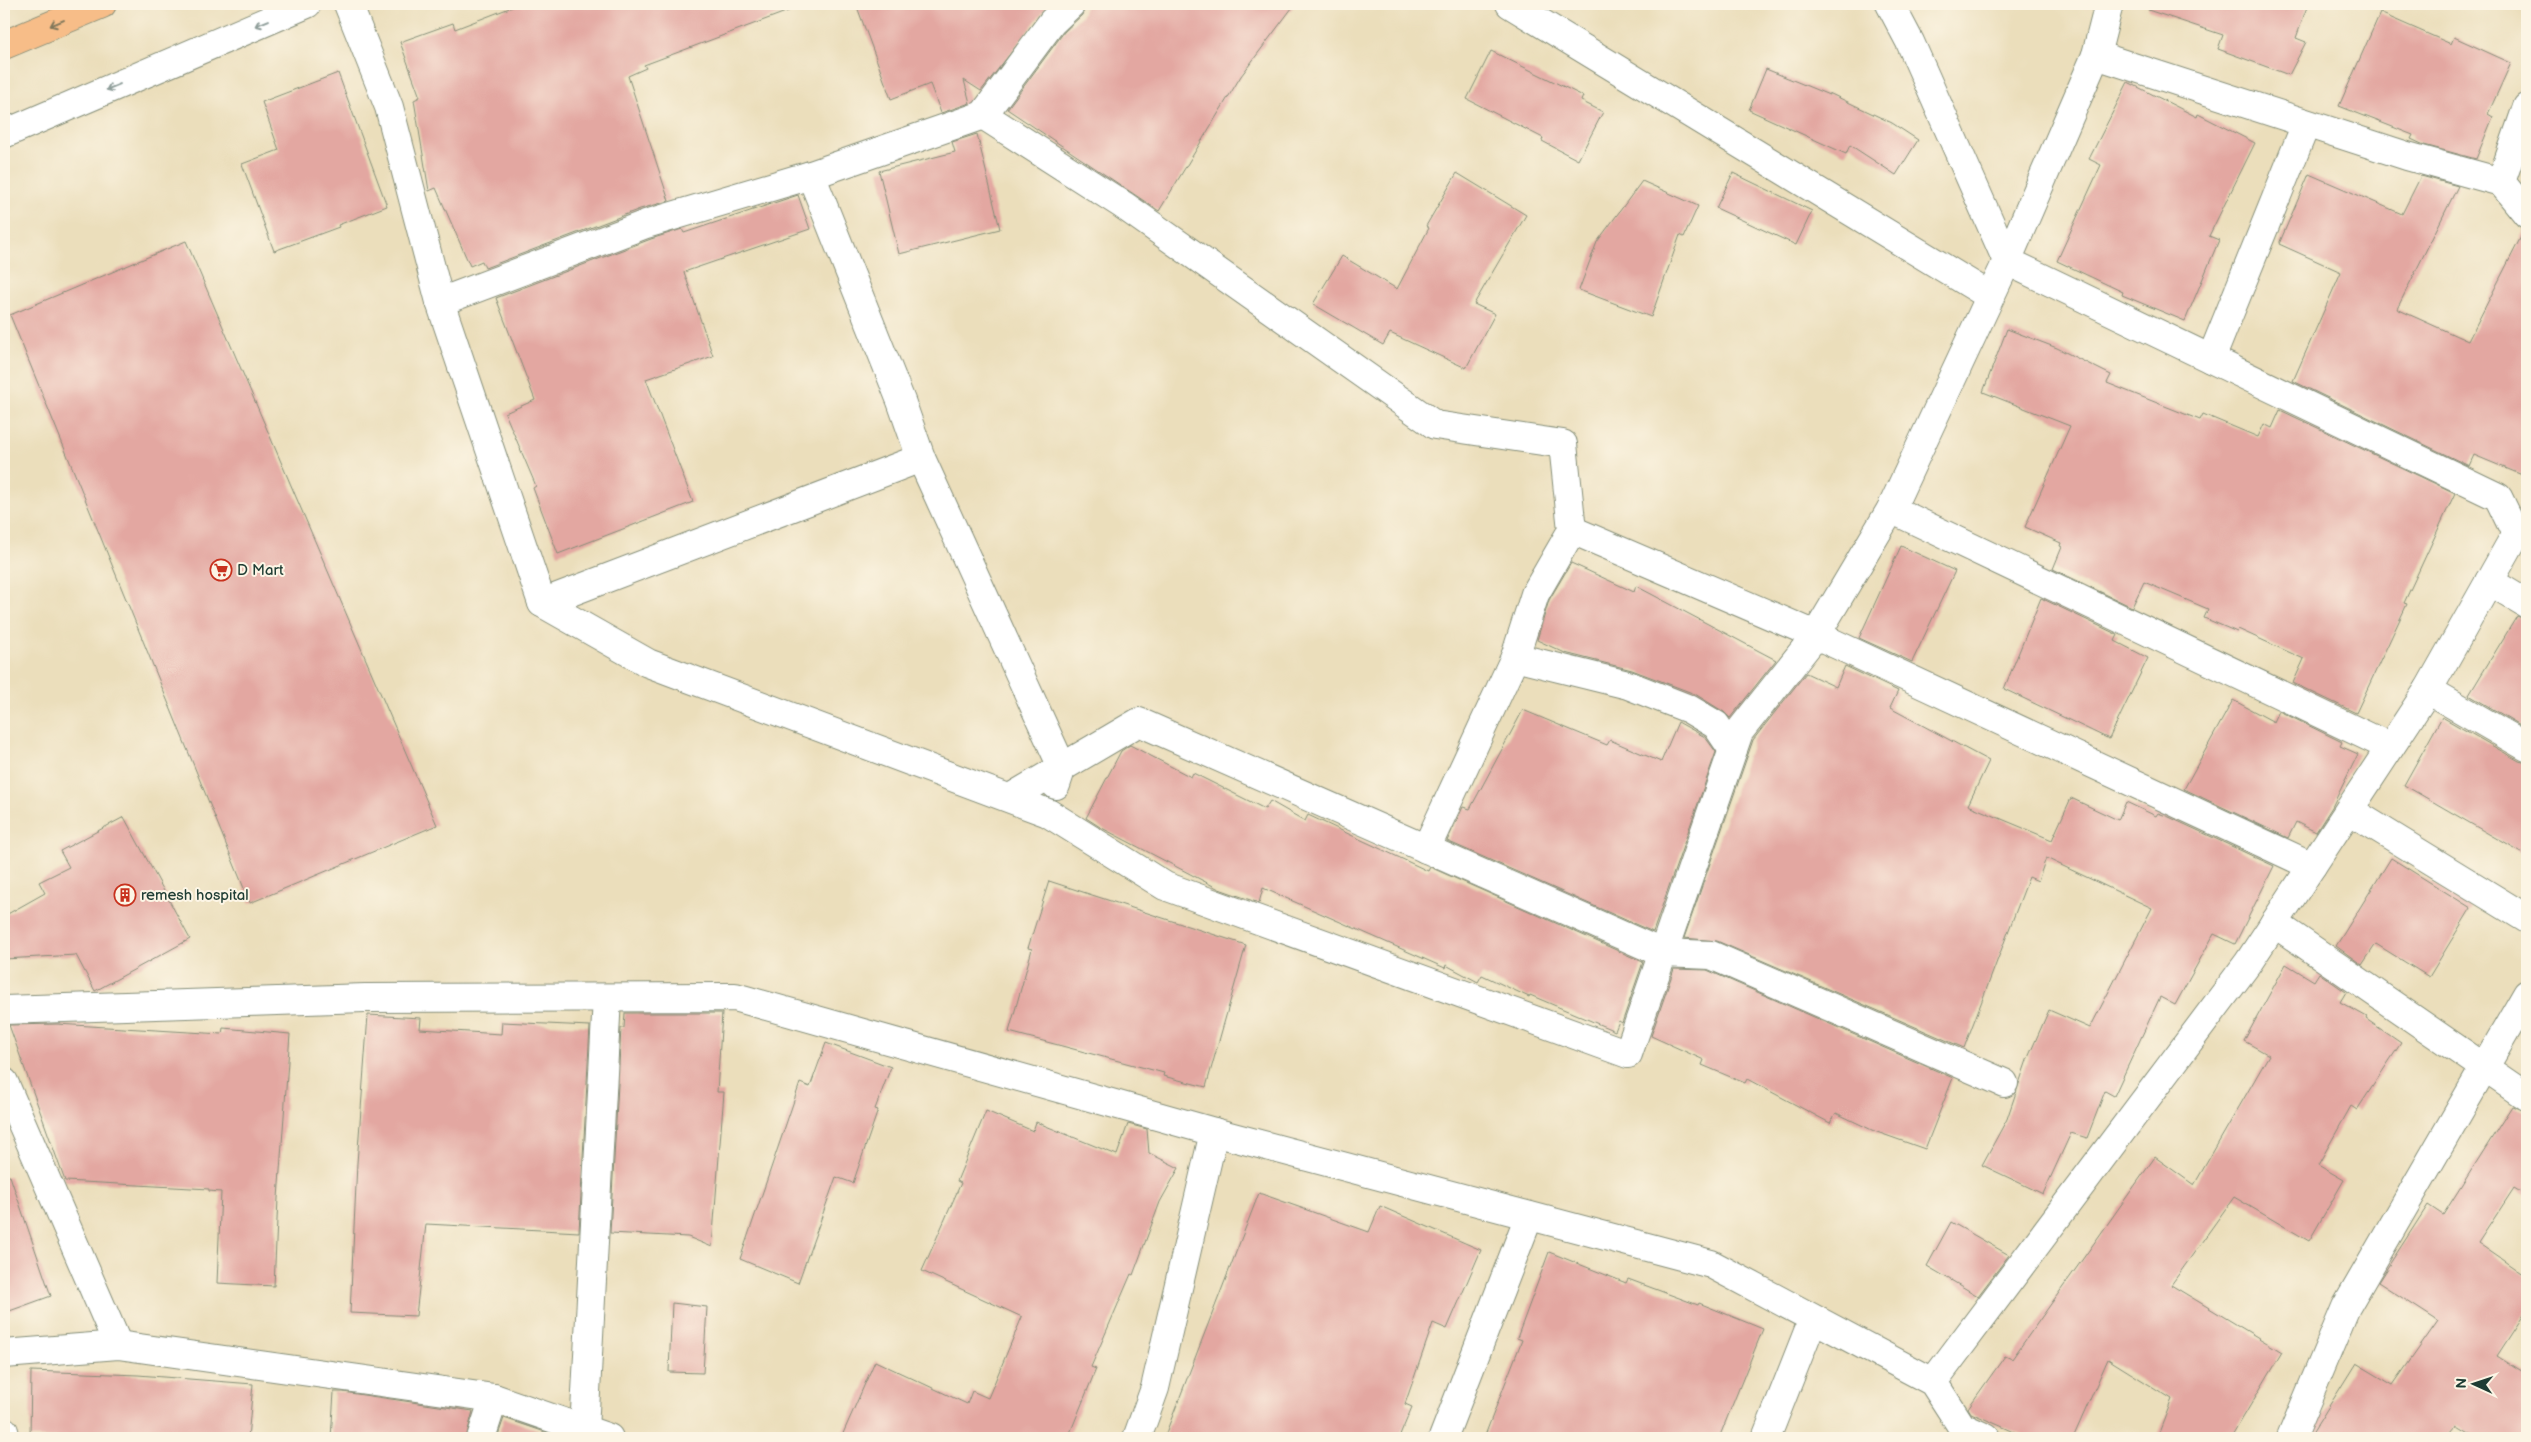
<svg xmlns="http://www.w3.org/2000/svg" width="2531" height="1442" viewBox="0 0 2531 1442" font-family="'Balsamiq Sans',sans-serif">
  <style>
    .building { fill: #e3a7a1 }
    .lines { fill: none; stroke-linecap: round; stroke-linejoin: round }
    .minor-casing { stroke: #858e78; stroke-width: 30 }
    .highway-casing { stroke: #858e78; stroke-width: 30 }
    .minor { stroke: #fff; stroke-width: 28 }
    .highway { stroke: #f7bd88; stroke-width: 28 }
    .oneway { stroke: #80775a }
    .oneway2 { stroke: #8f9e9a }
    .labels { text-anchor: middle; stroke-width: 4; stroke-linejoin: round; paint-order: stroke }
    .poi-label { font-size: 15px; fill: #1f3d34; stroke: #fcf5e5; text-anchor: start }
  </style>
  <rect width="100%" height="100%" fill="#fcf5e5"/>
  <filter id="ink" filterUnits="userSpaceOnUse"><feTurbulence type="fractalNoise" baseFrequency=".02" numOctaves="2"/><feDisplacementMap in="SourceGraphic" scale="10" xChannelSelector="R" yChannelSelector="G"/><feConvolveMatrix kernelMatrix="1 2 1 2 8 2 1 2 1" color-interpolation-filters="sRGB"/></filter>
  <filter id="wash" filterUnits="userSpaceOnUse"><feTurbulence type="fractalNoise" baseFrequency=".0096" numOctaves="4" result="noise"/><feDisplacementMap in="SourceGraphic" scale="20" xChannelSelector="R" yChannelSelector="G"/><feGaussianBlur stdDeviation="1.12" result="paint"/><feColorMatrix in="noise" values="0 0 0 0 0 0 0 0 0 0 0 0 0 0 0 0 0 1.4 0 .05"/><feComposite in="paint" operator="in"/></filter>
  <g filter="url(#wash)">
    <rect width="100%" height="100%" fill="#ebdebb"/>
    <g id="blocks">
      <g class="building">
        <path d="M520,4H799V7L644,65L646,68L628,76L669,201L640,209L485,268L482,261L470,266L436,188L429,191L414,100L420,97L400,42L453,23L455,29Z"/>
        <path d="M856,4H1049L981,91L964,80L970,103L941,113L930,84L891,99Z"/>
        <path d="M1086,4H1295L1241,76L1159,211L1007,109L1064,32L1082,15Z"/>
        <path d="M2149,4H2308L2296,38L2306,42L2289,75L2218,49L2223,35L2148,10Z"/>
        <path d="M2380,13L2451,44L2454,37L2511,63L2488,114L2493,117L2476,159L2424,145L2411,139L2413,135L2339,106Z"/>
        <path d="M1491,51L1583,96L1581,101L1603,112L1578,160L1542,141L1543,138L1467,99Z"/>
        <path d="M1766,69L1829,95V93L1892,123L1918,140L1896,175L1850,145L1846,154L1749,110Z"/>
        <path d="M338,73L387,206L338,225L339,227L274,251L242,164L279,150L262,102Z"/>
        <path d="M2128,82L2197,117L2198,114L2255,143L2209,236L2219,240L2185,321L2122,295L2123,292L2057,261L2101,165L2089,159Z"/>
        <path d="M977,134L1000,229L899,254L879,171L955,152L952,142Z"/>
        <path d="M1457,173L1526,215L1474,304L1495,314L1466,368L1390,333L1383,345L1313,304L1342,256L1397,289L1429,228L1426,226Z"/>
        <path d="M1733,173L1812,211L1796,245L1716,208Z"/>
        <path d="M2309,174L2402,214L2421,176L2458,186L2397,309L2468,341L2525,229H2527V477L2474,455L2469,466L2293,381L2341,272L2279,244Z"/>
        <path d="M1642,181L1698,206L1684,237L1680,235L1651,317L1579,290L1597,242Z"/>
        <path d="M798,195L810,229L684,272L713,356L646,379L693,502L558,554L533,488L536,486L505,413L535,400L496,298L651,239L682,229L684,233Z"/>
        <path d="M186,241L437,825L250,903L10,315Z"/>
        <path d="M2007,329L2057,348L2111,375L2107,383L2200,420L2203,414L2258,437L2264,424L2272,428L2280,410L2455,493L2404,603L2407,604L2356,713L2293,683L2304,659L2238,629L2237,632L2204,618L2208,609L2144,582L2132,607L2053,569L2062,547L2060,546L2061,543L2025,527L2070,426L1983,392Z"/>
        <path d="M1901,546L1955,571L1912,662L1859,638Z"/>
        <path d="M1571,563L1634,592L1636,586L1776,660L1730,718L1724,712L1695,694L1632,670L1565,653L1537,640L1549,600Z"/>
        <path d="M2041,598L2118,635L2115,641L2148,658L2109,739L2004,689Z"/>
        <path d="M2517,616L2527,620V729L2469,695Z"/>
        <path d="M1845,666L1898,691L1890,708L1989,761L1968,805L2052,840L2071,798L2118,820L2126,802L2156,816L2158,813L2169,817L2274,866L2235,944L2214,934L2175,1005L2160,997L2114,1096L2105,1091L2087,1138L2071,1133L2043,1194L1982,1165L2007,1119L2027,1060L2049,1010L2090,1028L2152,908L2046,858L2038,881L2029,877L1964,1048L1717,941L1684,938L1753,740L1806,673L1836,687Z"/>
        <path d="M2233,700L2274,722L2279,711L2342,742L2340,746L2358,754L2332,807L2316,832L2296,822L2288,838L2184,789Z"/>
        <path d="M1523,710L1607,745L1610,740L1661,762L1678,722L1705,737L1716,752L1653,932L1447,841L1463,807L1470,809Z"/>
        <path d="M2442,717L2519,761L2527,763V856L2404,785Z"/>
        <path d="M1130,745L1191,777L1193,773L1265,809L1270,801L1305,821L1308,815L1428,871L1430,867L1643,962L1622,1023L1619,1021L1615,1031L1530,995L1529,997L1482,975L1478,982L1446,965L1445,968L1263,888L1259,903L1219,889L1100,827L1086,818L1121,751Z"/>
        <path d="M124,817L190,939L95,991L76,955L4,959V916L45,893L39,882L69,867L60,851Z"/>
        <path d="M2391,858L2471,908L2429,977L2376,944L2362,965L2336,946Z"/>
        <path d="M1049,881L1246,945L1206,1087L1163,1076L1164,1073L1009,1032L1032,949L1028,948Z"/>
        <path d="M2286,964L2314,981L2319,973L2346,992L2340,1002L2367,1017L2366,1019L2401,1043L2357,1110L2351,1106L2318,1165L2344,1180L2309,1241L2234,1197L2171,1285L2282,1352L2231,1438H2157L2172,1399L2108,1359L2073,1438H2028L1971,1413L1968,1408L2005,1356L2012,1359L2155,1157L2194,1185L2269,1055L2244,1041Z"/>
        <path d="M1674,969L1707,970L1953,1078L1925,1149L1874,1131L1836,1113L1830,1123L1747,1079L1745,1083L1702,1065L1704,1060L1651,1036Z"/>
        <path d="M625,1013H722L717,1092H724L712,1247L688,1237L610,1233L621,1028H624Z"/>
        <path d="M368,1015L421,1018L420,1029L501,1034L502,1022L590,1026L579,1232L426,1224L416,1316L350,1313L357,1163Z"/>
        <path d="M57,1024L222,1034L223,1028L290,1034L278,1198L274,1286L217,1283L221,1192L209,1191V1189L65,1181L9,1025Z"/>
        <path d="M826,1043L891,1067L875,1109L878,1110L853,1183L836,1177L798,1283L740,1259L800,1083L810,1087Z"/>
        <path d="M2512,1106L2527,1112V1196L2514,1188L2478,1243L2527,1277V1310L2497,1356L2527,1375V1438H2476L2456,1426L2446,1438H2309L2356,1363L2393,1385L2438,1321L2378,1282L2428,1205L2443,1215Z"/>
        <path d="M986,1111L1033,1131L1036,1122L1117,1155L1128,1124L1147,1129L1149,1153L1179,1168L1160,1202L1133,1275L1131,1274L1091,1367L1096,1369L1068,1438H841L875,1361L967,1404L972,1391L988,1398L1022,1317L922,1271L961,1183L957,1181Z"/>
        <path d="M10,1176L51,1296L4,1313V1177Z"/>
        <path d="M1259,1193L1369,1232L1380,1206L1481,1250L1447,1329L1433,1323L1405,1404L1412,1407L1399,1438H1164Z"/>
        <path d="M1951,1222L2009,1255L1978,1296L1927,1266Z"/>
        <path d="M1549,1252L1626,1283L1628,1279L1698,1305L1699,1303L1763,1329L1719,1438H1484L1522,1340L1517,1338Z"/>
        <path d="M672,1303L707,1307L703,1373L669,1372Z"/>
        <path d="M31,1371L138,1375L253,1384L248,1438H30Z"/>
        <path d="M334,1392H343L473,1411L466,1438H331Z"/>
        <path d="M504,1418L551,1434V1438H497Z"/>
      </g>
    </g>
  </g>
  <g filter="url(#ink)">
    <use href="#blocks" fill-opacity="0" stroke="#858e78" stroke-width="1"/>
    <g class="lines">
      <g class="minor-casing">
        <g id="minor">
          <path d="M348,4L389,107L440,302L646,224L811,175L983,115L1052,22L1071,4"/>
          <path d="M1510,4L1990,296"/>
          <path d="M1890,4L1910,42L2007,261L2096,55L2407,156L2501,182"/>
          <path d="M2096,55L2109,4"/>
          <path d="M2527,107L2501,182L2527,214"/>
          <path d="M983,115L1123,205L1435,425L1563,444L1572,530"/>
          <path d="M4,134L307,4"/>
          <path d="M811,175L901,401L921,458L1062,767L1056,785"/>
          <path d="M440,302L542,603L648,663L1048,813L1165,886L1628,1054L1739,732L1816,635L1891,509L2390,747"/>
          <path d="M2211,359L2306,124"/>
          <path d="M1891,509L2007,261L2498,497L2516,534L2428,690L2248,963L1933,1382"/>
          <path d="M2489,581L2527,604"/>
          <path d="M542,603L921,458"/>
          <path d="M1515,657L1535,594L1572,530L1816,635L2312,866"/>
          <path d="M2428,690L2527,747"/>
          <path d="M1010,798L1139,722L1662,953L1711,955L2004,1083"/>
          <path d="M2349,810L2527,919"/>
          <path d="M1426,849L1515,657L1628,685L1689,709L1716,725L1733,750"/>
          <path d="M2274,923L2527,1097"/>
          <path d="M4,1010L365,998L735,997L1214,1132L1155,1388L1137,1438"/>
          <path d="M4,1082L118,1345"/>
          <path d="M1214,1132L1711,1264L1933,1382L1962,1427L1986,1438"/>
          <path d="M4,1354L118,1345L494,1398L609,1438"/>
          <path d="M584,1430L607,998"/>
          <path d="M4,1431L6,1438"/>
          <path d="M481,1438L494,1398"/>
          <path d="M1443,1438L1529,1216"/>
          <path d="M1766,1438L1813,1319"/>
          <path d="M2291,1438L2346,1307L2527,994"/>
        </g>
      </g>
      <g class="highway-casing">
        <path id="highway" d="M4,45L102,4"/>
      </g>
      <use href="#minor" class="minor"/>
      <use href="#highway" class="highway"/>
    </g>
    <defs><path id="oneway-shaft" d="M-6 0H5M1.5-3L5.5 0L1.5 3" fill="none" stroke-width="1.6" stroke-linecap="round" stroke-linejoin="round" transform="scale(1.25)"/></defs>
    <use class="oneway" href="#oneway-shaft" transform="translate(57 23) rotate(157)"/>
    <g class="oneway2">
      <use href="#oneway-shaft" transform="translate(262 23) rotate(157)"/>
      <use href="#oneway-shaft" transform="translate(113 87) rotate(157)"/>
    </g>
  </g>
  <defs>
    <g id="supermarket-ring" transform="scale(1.125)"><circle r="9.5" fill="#fcf5e5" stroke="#c8321e" stroke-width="1.5"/><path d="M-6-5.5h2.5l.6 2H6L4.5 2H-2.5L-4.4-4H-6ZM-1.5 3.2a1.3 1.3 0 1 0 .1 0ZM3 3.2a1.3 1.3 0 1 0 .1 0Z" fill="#c8321e"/></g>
    <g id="building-ring" transform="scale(1.125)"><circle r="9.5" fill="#fcf5e5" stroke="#c8321e" stroke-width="1.5"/><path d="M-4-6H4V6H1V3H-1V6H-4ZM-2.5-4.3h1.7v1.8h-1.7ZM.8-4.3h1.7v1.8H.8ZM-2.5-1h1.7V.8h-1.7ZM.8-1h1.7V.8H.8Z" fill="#c8321e"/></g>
  </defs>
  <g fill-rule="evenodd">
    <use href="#supermarket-ring" x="221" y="570"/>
    <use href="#building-ring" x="125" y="895"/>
  </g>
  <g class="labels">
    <g class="poi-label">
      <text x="237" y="575">D Mart</text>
      <text x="141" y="900">remesh hospital</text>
    </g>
  </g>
  <rect width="2531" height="1442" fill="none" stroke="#fcf5e5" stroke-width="20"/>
  <g transform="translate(2474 1384) rotate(273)" stroke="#fcf5e5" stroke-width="4" paint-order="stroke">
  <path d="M0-4L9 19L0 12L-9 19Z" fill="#1f3d34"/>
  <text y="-8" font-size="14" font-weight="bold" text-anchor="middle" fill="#1f3d34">N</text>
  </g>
</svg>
